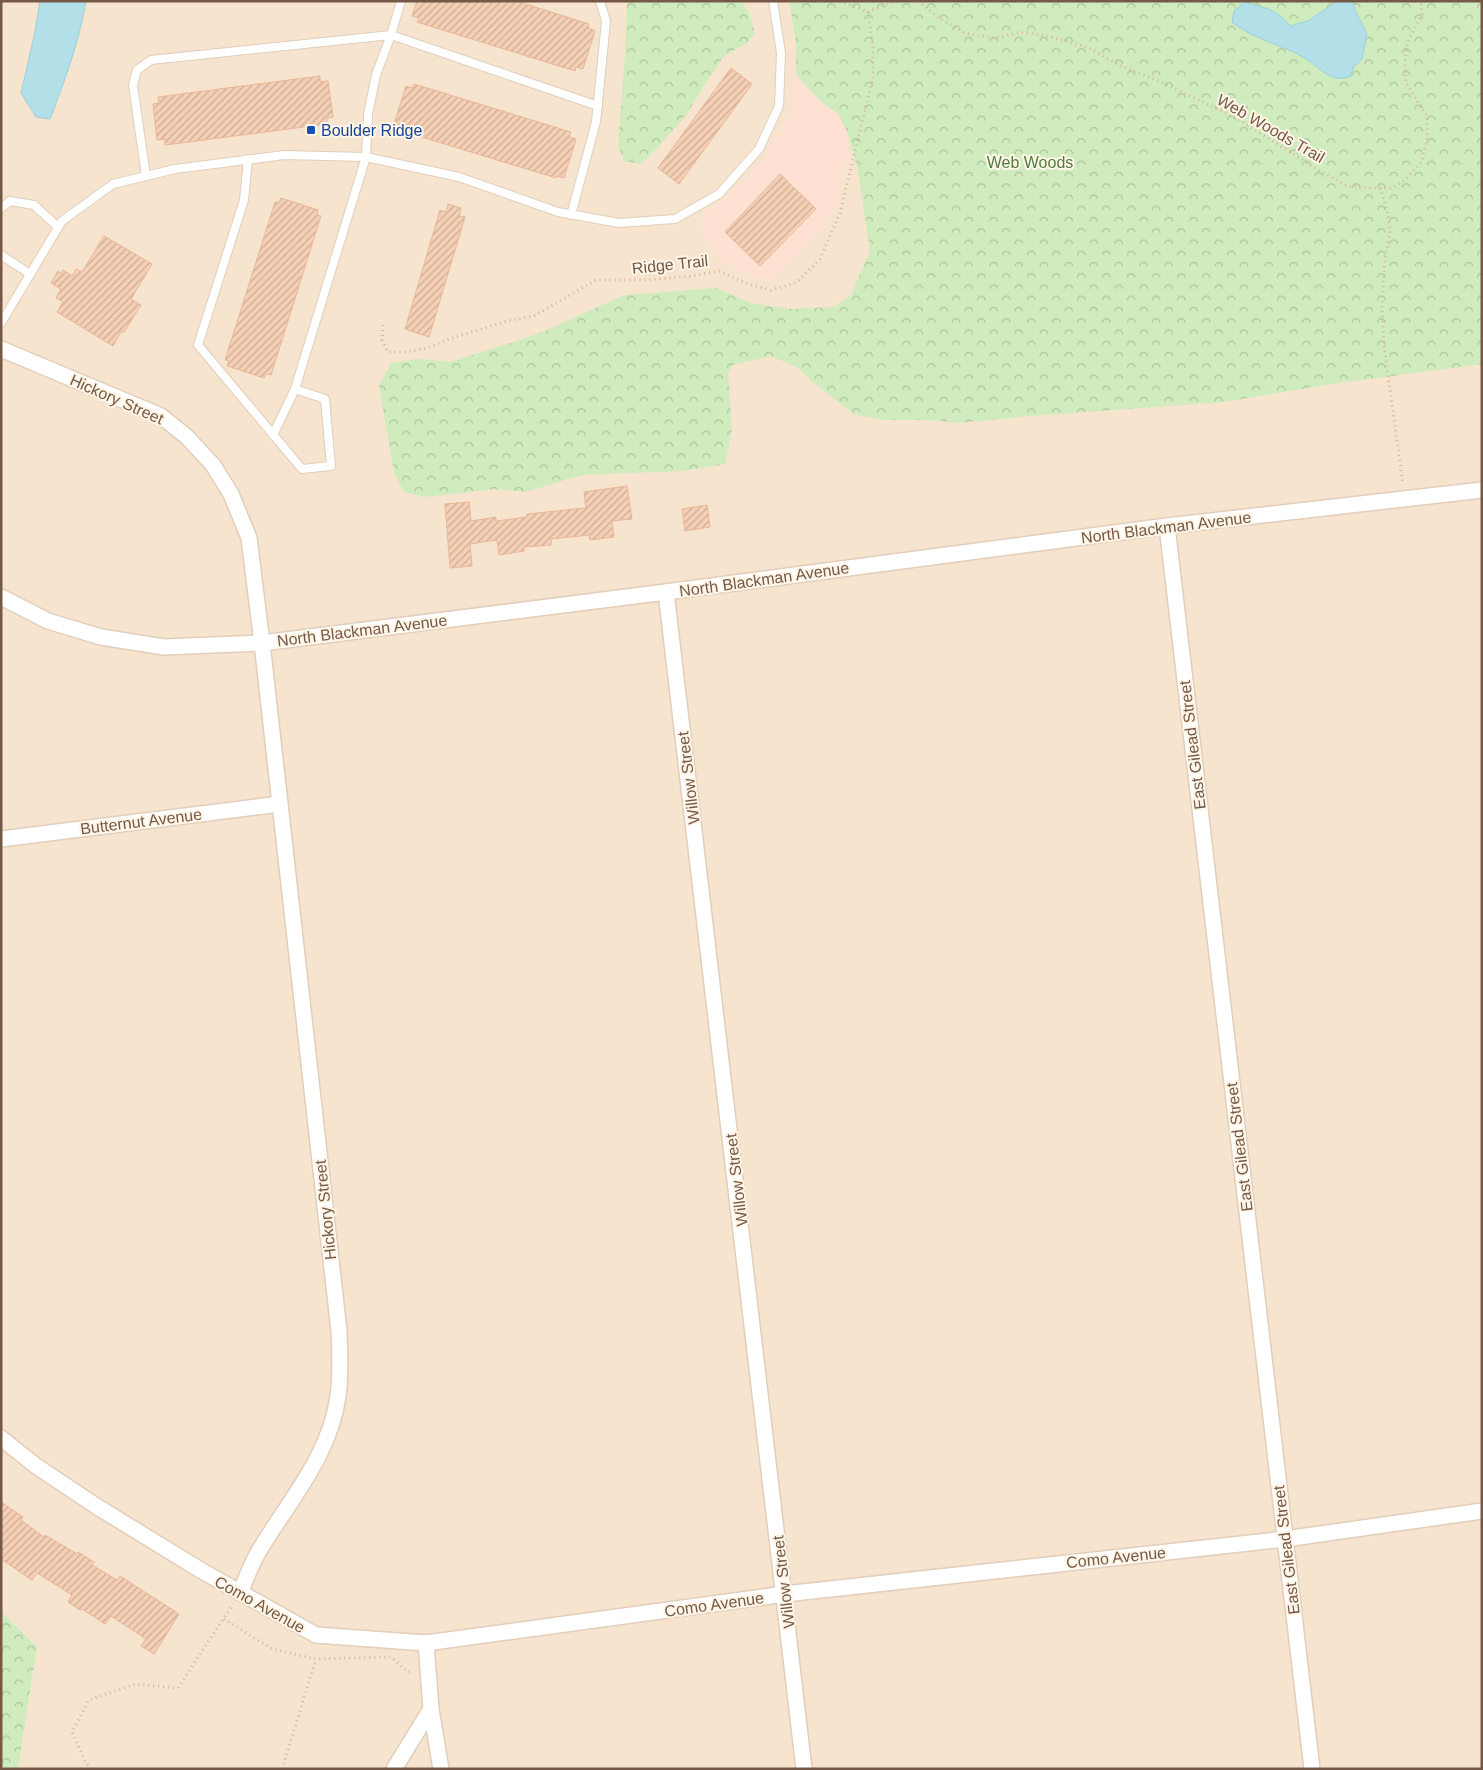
<svg xmlns="http://www.w3.org/2000/svg" width="1483" height="1770" viewBox="0 0 1483 1770" font-family="Arial,sans-serif">
  <style>
    .residential { fill: #f6e4ce; fill-rule: evenodd }
    .commercial { fill: #ffe1d3 }
    .forest { fill: url(#forest-crowns) }
    .water { fill: #b3e0e8; stroke: #99d0db }
    .building { fill: url(#building-hatch); stroke: #e9b695 }
    .lines { fill: none; stroke-linecap: round; stroke-linejoin: round }
    .lane-casing { stroke: #e2cebb; stroke-width: 10 }
    .street-casing { stroke: #e2cebb; stroke-width: 18 }
    .path { stroke: #dab399; stroke-width: 3; stroke-dasharray: 1 4; stroke-linecap: butt }
    .lane { stroke: #fff; stroke-width: 8 }
    .street { stroke: #fff; stroke-width: 15 }
    .transit-dot { fill: #1a4fb4; stroke: #fff6e8; stroke-width: 2 }
    .labels { text-anchor: middle; stroke-width: 4; stroke-linejoin: round; paint-order: stroke }
    .street-label { font-size: 16px; fill: #765846; stroke: #fff6e8 }
    .transit-label { font-size: 16px; fill: #164399; stroke: #fff6e8; text-anchor: start }
    .park-label { font-size: 16px; fill: #4f7d3d; stroke: #fff6e8 }
  </style>
  <defs>
    <pattern id="forest-crowns" width="20" height="18" patternUnits="userSpaceOnUse" patternTransform="scale(1.25)"><rect width="20" height="18" fill="#d0ecbe"/><path d="M2 6a3 3 0 1 1 6 0M12 15a3 3 0 1 1 6 0" fill="none" stroke="#adc29c"/></pattern>
    <pattern id="building-hatch" width="6" height="6" patternUnits="userSpaceOnUse" patternTransform="scale(1.25)"><rect width="6" height="6" fill="#f5d0b6"/><path d="M-1 1l2-2M0 6l6-6M5 7l2-2" fill="none" stroke="#cbac96"/></pattern>
  </defs>
  <rect width="100%" height="100%" fill="#fef3e0"/>
  <path class="residential" d="M1,1H845L1482,274V1769H18L37,1647L1,1611ZM797,76L820,101L847,155L840,178L835,211L703,214L731,193L758,167L794,106Z"/>
  <path class="commercial" d="M796,75L820,101L838,114L847,131V155L840,178L835,211L771,282L743,273L722,260L701,234L703,214L731,193L758,167L794,106Z"/>
  <g class="forest">
    <path d="M627,1H741L749,13L755,33L746,44L725,55L707,81L687,114L660,145L641,164L624,161L618,145L625,55Z"/>
    <path d="M789,1H1482V364L1332,384L1224,402L1030,416L960,423L926,420H881L854,414L821,389L798,368L771,356L733,365L728,372L732,429L725,464L682,471L582,475L525,492L495,489L425,497L404,492L394,473L379,386L391,363L419,359L451,362L540,333L624,295L717,288L750,303L794,309L834,307L851,295L870,251L858,170L847,131L838,114L820,101L796,75V42Z"/>
    <path d="M1,1611L37,1647L18,1769H1Z"/>
  </g>
  <g class="water">
    <path d="M40,1H86C79,42 65,80 50,119L36,117L21,93L35,32Z"/>
    <path d="M1337,1H1353L1355,10L1367,34L1362,59L1353,68L1351,76C1346,78 1342,79 1336,78C1324,75 1314,63 1303,57C1280,44 1253,39 1232,22L1234,11L1245,2C1267,9 1275,8 1290,26L1308,21Z"/>
  </g>
  <g class="building">
    <path d="M417,1H516L589,24L588,28L595,31L583,69L576,67L575,71L417,22L419,18L412,16Z"/>
    <path d="M731,68L752,84L679,184L658,168Z"/>
    <path d="M320,76V82L328,81L333,117L327,118V124L165,145V139L157,140L153,104L159,103L158,97Z"/>
    <path d="M414,84L571,132L569,137L576,139L564,178L557,176L556,178L399,130L400,125L394,124L406,86L413,88Z"/>
    <path d="M780,174L816,209L760,266L725,232Z"/>
    <path d="M281,198L318,210L317,215L321,216L271,375L266,374L264,378L227,366L229,361L225,360L275,202L279,203Z"/>
    <path d="M448,204L461,208L459,216L465,217L429,337L405,329L440,210L446,212Z"/>
    <path d="M104,236L152,264L131,299L141,305L124,332H121L113,346L57,312L63,302L56,298L61,289L51,283L58,271L61,273L63,270L72,276L76,269L82,272Z"/>
    <path d="M627,486L632,519L612,521L614,537L590,540L589,535L551,539V545L524,547V551L499,555L497,540L470,544L472,566L450,568L445,504L469,502L471,521L496,517V521L527,517V514L586,508L584,492Z"/>
    <path d="M707,505L710,527L685,531L682,509Z"/>
    <path d="M1,1502L23,1517L21,1520L44,1537L45,1535L77,1554L78,1552L94,1562L92,1565L117,1580L120,1576L179,1614L154,1654L141,1646L146,1639L111,1616L105,1624L82,1609L80,1610L68,1602L72,1595L37,1573L32,1580L1,1559Z"/>
  </g>
  <g class="lines">
    <g class="lane-casing">
      <g id="lane">
        <path d="M401,1L391,35L598,106"/>
        <path d="M248,159L244,200L198,345L302,469L331,466L325,399L295,389L273,435"/>
        <path d="M146,176L133,85L137,70L151,60L391,35L376,75L368,114L366,157L295,389"/>
        <path d="M1,208L10,201L34,205L58,227"/>
        <path d="M571,215L596,122L606,21L600,1"/>
        <path d="M1,255L30,274"/>
        <path d="M1,323L62,221L113,184L175,169L284,155L366,157L459,177L558,212L619,223L675,219L719,194L759,149L779,106L781,53L773,1"/>
      </g>
    </g>
    <g class="street-casing">
      <g id="street">
        <path d="M1,349L161,416L187,437L213,465L231,494L249,538L262,643L339,1331C340,1353 341,1375 338,1396C330,1456 288,1502 259,1551C251,1564 246,1579 240,1593"/>
        <path d="M1167,526L1312,1769"/>
        <path d="M666,592L804,1769"/>
        <path d="M1,597L48,621L101,637L164,647L262,643L666,592L1167,526L1482,490"/>
        <path d="M1,839L280,804"/>
        <path d="M1,1438L36,1466L96,1506L202,1571L316,1635L426,1643L785,1594L1285,1539L1482,1511"/>
        <path d="M426,1643L431,1709L441,1769"/>
        <path d="M394,1769L431,1709"/>
      </g>
    </g>
    <g class="path">
      <path d="M918,1L939,18L965,33L994,38L1023,32L1052,37L1089,48L1121,66L1161,82L1236,118L1315,168L1347,186L1366,188H1391L1405,180L1422,161L1427,139V116L1406,83L1405,62L1407,43L1422,14L1421,1"/>
      <path d="M868,12L894,1"/>
      <path d="M1380,188L1387,209L1390,233L1385,259L1382,308L1384,346L1403,484"/>
      <path d="M383,325L382,340L388,352H407L427,348L449,339L507,321L534,316L596,280H648L691,276L719,271L748,284L771,290L796,283L820,259L840,213L873,77V46L868,12L840,1"/>
      <path d="M224,1619L272,1649L316,1659L391,1657L408,1672L413,1671"/>
      <path d="M91,1769L85,1761L72,1732L89,1700L136,1684L178,1688L233,1604"/>
      <path d="M282,1769L316,1659"/>
    </g>
    <use href="#lane" class="lane"/>
    <use href="#street" class="street"/>
  </g>
  <rect class="transit-dot" x="306" y="125" width="10" height="10" rx="2.5"/>
  <g class="labels">
    <g class="street-label">
      <text transform="translate(1271 128) rotate(30)" y="6">Web Woods Trail</text>
      <text transform="translate(670 264) rotate(-6)" y="6">Ridge Trail</text>
      <text transform="translate(117 399) rotate(24)" y="6">Hickory Street</text>
      <text transform="translate(1166 527) rotate(-7)" y="6">North Blackman Avenue</text>
      <text transform="translate(764 579) rotate(-8)" y="6">North Blackman Avenue</text>
      <text transform="translate(362 630) rotate(-7)" y="6">North Blackman Avenue</text>
      <text transform="translate(1192 745) rotate(-97)" y="6">East Gilead Street</text>
      <text transform="translate(688 778) rotate(-97)" y="6">Willow Street</text>
      <text transform="translate(141 821) rotate(-7)" y="6">Butternut Avenue</text>
      <text transform="translate(1239 1147) rotate(-97)" y="6">East Gilead Street</text>
      <text transform="translate(736 1180) rotate(-97)" y="6">Willow Street</text>
      <text transform="translate(325 1210) rotate(-96)" y="6">Hickory Street</text>
      <text transform="translate(1286 1550) rotate(-97)" y="6">East Gilead Street</text>
      <text transform="translate(1116 1557) rotate(-6)" y="6">Como Avenue</text>
      <text transform="translate(783 1582) rotate(-97)" y="6">Willow Street</text>
      <text transform="translate(260 1604) rotate(29)" y="6">Como Avenue</text>
      <text transform="translate(714 1604) rotate(-8)" y="6">Como Avenue</text>
    </g>
    <g class="transit-label">
      <text x="321" y="136">Boulder Ridge</text>
    </g>
    <g class="park-label">
      <text x="1030" y="168">Web Woods</text>
    </g>
  </g>
  <rect width="1483" height="1770" fill="none" stroke="#765846" stroke-width="5"/>
</svg>
